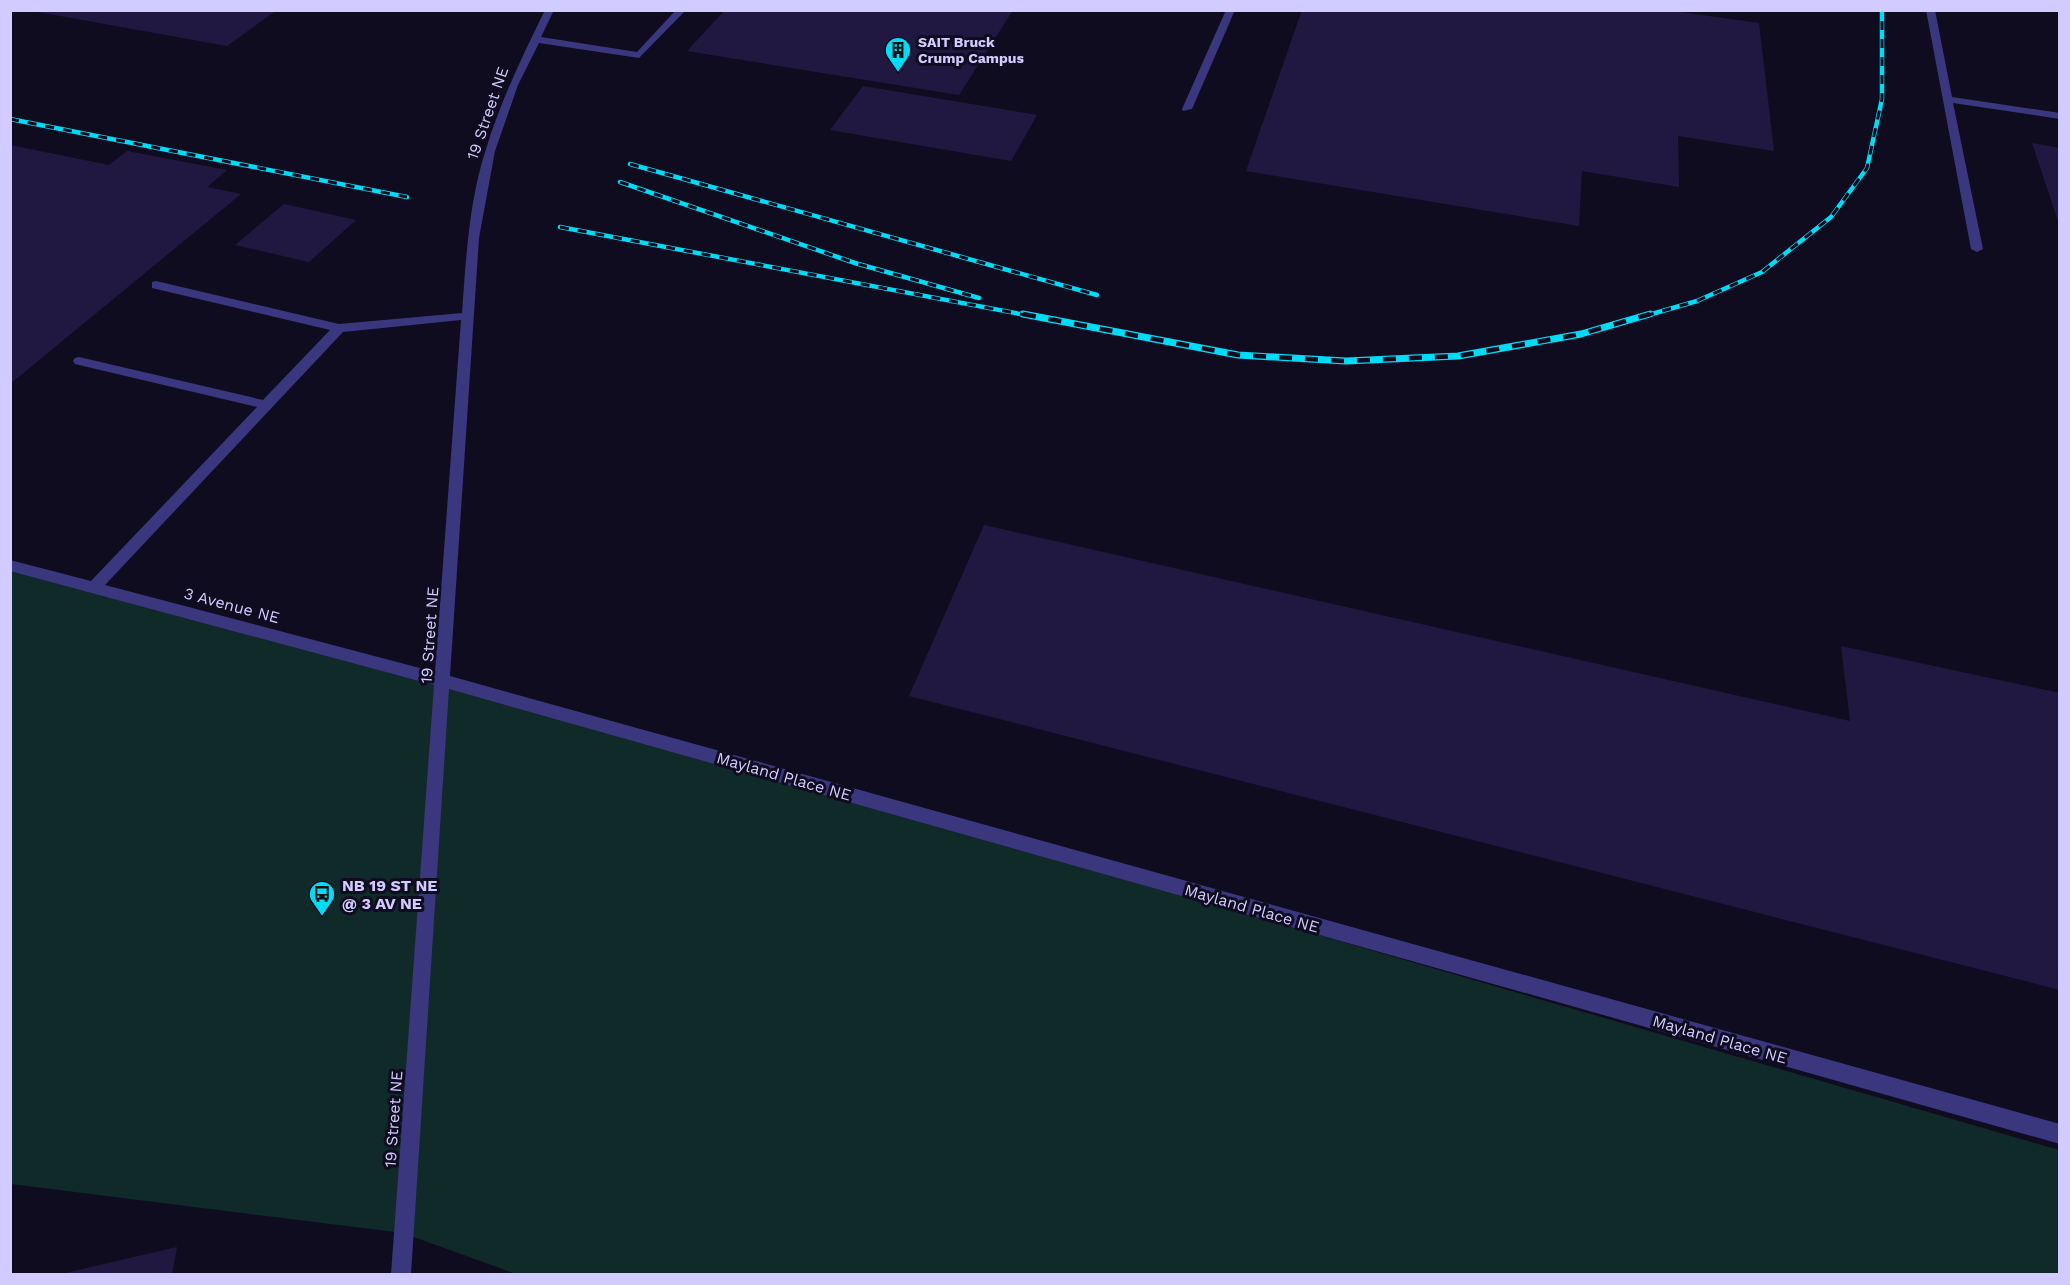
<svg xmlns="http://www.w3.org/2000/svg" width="2070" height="1285" viewBox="0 0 2070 1285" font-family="'Work Sans',sans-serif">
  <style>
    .green { fill: #0f2a29 }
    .building { fill: #211841 }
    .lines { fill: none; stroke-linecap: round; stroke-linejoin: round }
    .minor { fill: #3a377f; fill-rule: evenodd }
    .rail-far1-casing { stroke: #00dbf6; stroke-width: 4.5 }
    .rail-casing { stroke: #00dbf6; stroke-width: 7 }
    .rail-far1 { stroke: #100c20; stroke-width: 3; stroke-dasharray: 9; stroke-linecap: butt }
    .rail { stroke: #100c20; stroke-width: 4.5; stroke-dasharray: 13; stroke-linecap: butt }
    .labels { text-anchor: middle; stroke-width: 6; stroke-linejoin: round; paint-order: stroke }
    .far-poi-label { font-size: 14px; font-weight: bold; fill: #d2cbff; stroke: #100c20; text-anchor: start }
    .street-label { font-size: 16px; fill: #d2cbff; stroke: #100c20 }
    .poi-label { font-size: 16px; font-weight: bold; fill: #d2cbff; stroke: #100c20; text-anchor: start }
  </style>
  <rect width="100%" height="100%" fill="#100c20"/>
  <path class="green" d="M10,565L444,681L2059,1150V1274H516L403,1233L11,1184Z"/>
  <g class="building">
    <path d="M27,10H277L227,46Z"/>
    <path d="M725,10H1013L959,95L687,51Z"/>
    <path d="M1302,10H1666L1759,23L1774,151L1678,136L1679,187L1582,171L1579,226L1246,171Z"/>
    <path d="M863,86L1037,115L1011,161L830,130Z"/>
    <path d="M2032,143L2060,148V224H2059Z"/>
    <path d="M10,145L109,165L127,151L227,170L207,187L241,194L10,384Z"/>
    <path d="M284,204L356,220L309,262L235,245Z"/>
    <path d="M984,525L1850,721L1841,646L2060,693V990L909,696Z"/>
    <path d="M177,1247L172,1274H61Z"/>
  </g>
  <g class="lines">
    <g class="minor">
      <path d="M545,10H554L541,37L637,52L676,10H686L639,58L539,43L518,85L495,151L479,238L450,676L2060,1124V1144L449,689L411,1274H391L434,685L10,571V560L91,581L257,407L79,365L75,364L73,361L75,358L79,357L263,400L330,330L152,288V282L156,281L339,324L462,313C466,258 469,201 486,149C501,100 523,55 545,10ZM461,320L435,672L105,585L343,332Z"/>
      <path d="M1226,10H1235L1192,109L1183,111L1182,109Z"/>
      <path d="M1926,10H1935L1952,97L2060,113V119L1953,103L1983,249L1977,252L1971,249Z"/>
    </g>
    <g class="rail-far1-casing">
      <g id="rail-far1">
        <path d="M10,119L407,197"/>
        <path d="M630,164L1097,295"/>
        <path d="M620,182L855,263L979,298"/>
        <path d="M560,227L1031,316"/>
        <path d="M1645,316L1697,301L1762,272L1831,217L1867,168L1882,99V10"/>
      </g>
    </g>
    <g class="rail-casing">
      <path id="rail" d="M1023,314L1238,355L1346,361L1458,356L1581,334L1650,314"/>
    </g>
    <use href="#rail-far1" class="rail-far1"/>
    <use href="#rail" class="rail"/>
  </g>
  <defs>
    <g id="building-pin" transform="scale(1.35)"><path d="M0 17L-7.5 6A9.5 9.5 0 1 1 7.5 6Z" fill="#00dbf6" stroke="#100c20"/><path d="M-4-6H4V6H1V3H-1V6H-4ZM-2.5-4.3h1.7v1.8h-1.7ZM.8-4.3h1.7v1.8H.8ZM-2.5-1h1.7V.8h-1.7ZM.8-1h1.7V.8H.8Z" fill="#111"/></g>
    <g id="bus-pin" transform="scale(1.35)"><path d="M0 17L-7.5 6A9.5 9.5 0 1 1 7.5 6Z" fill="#00dbf6" stroke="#100c20"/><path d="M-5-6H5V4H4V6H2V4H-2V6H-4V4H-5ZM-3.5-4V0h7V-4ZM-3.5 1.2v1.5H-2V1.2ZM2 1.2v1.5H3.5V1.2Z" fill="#111"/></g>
  </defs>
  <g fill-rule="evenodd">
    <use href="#building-pin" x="898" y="50"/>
    <use href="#bus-pin" x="322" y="894"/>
  </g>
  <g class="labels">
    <g class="far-poi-label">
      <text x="918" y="47">SAIT Bruck<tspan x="918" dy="16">Crump Campus</tspan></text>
    </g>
    <g class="street-label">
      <text transform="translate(487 113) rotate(-71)" y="6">19 Street NE</text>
      <text transform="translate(232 605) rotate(15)" y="6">3 Avenue NE</text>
      <text transform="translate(429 635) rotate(-86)" y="6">19 Street NE</text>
      <text transform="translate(784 776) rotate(16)" y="6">Mayland Place NE</text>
      <text transform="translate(1252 908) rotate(16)" y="6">Mayland Place NE</text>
      <text transform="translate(1720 1039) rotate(16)" y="6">Mayland Place NE</text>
      <text transform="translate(393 1119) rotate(-86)" y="6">19 Street NE</text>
    </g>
    <g class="poi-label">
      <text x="342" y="891">NB 19 ST NE<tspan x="342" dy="18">@ 3 AV NE</tspan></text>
    </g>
  </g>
  <rect width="2070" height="1285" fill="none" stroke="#d2cbff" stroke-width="24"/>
</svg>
